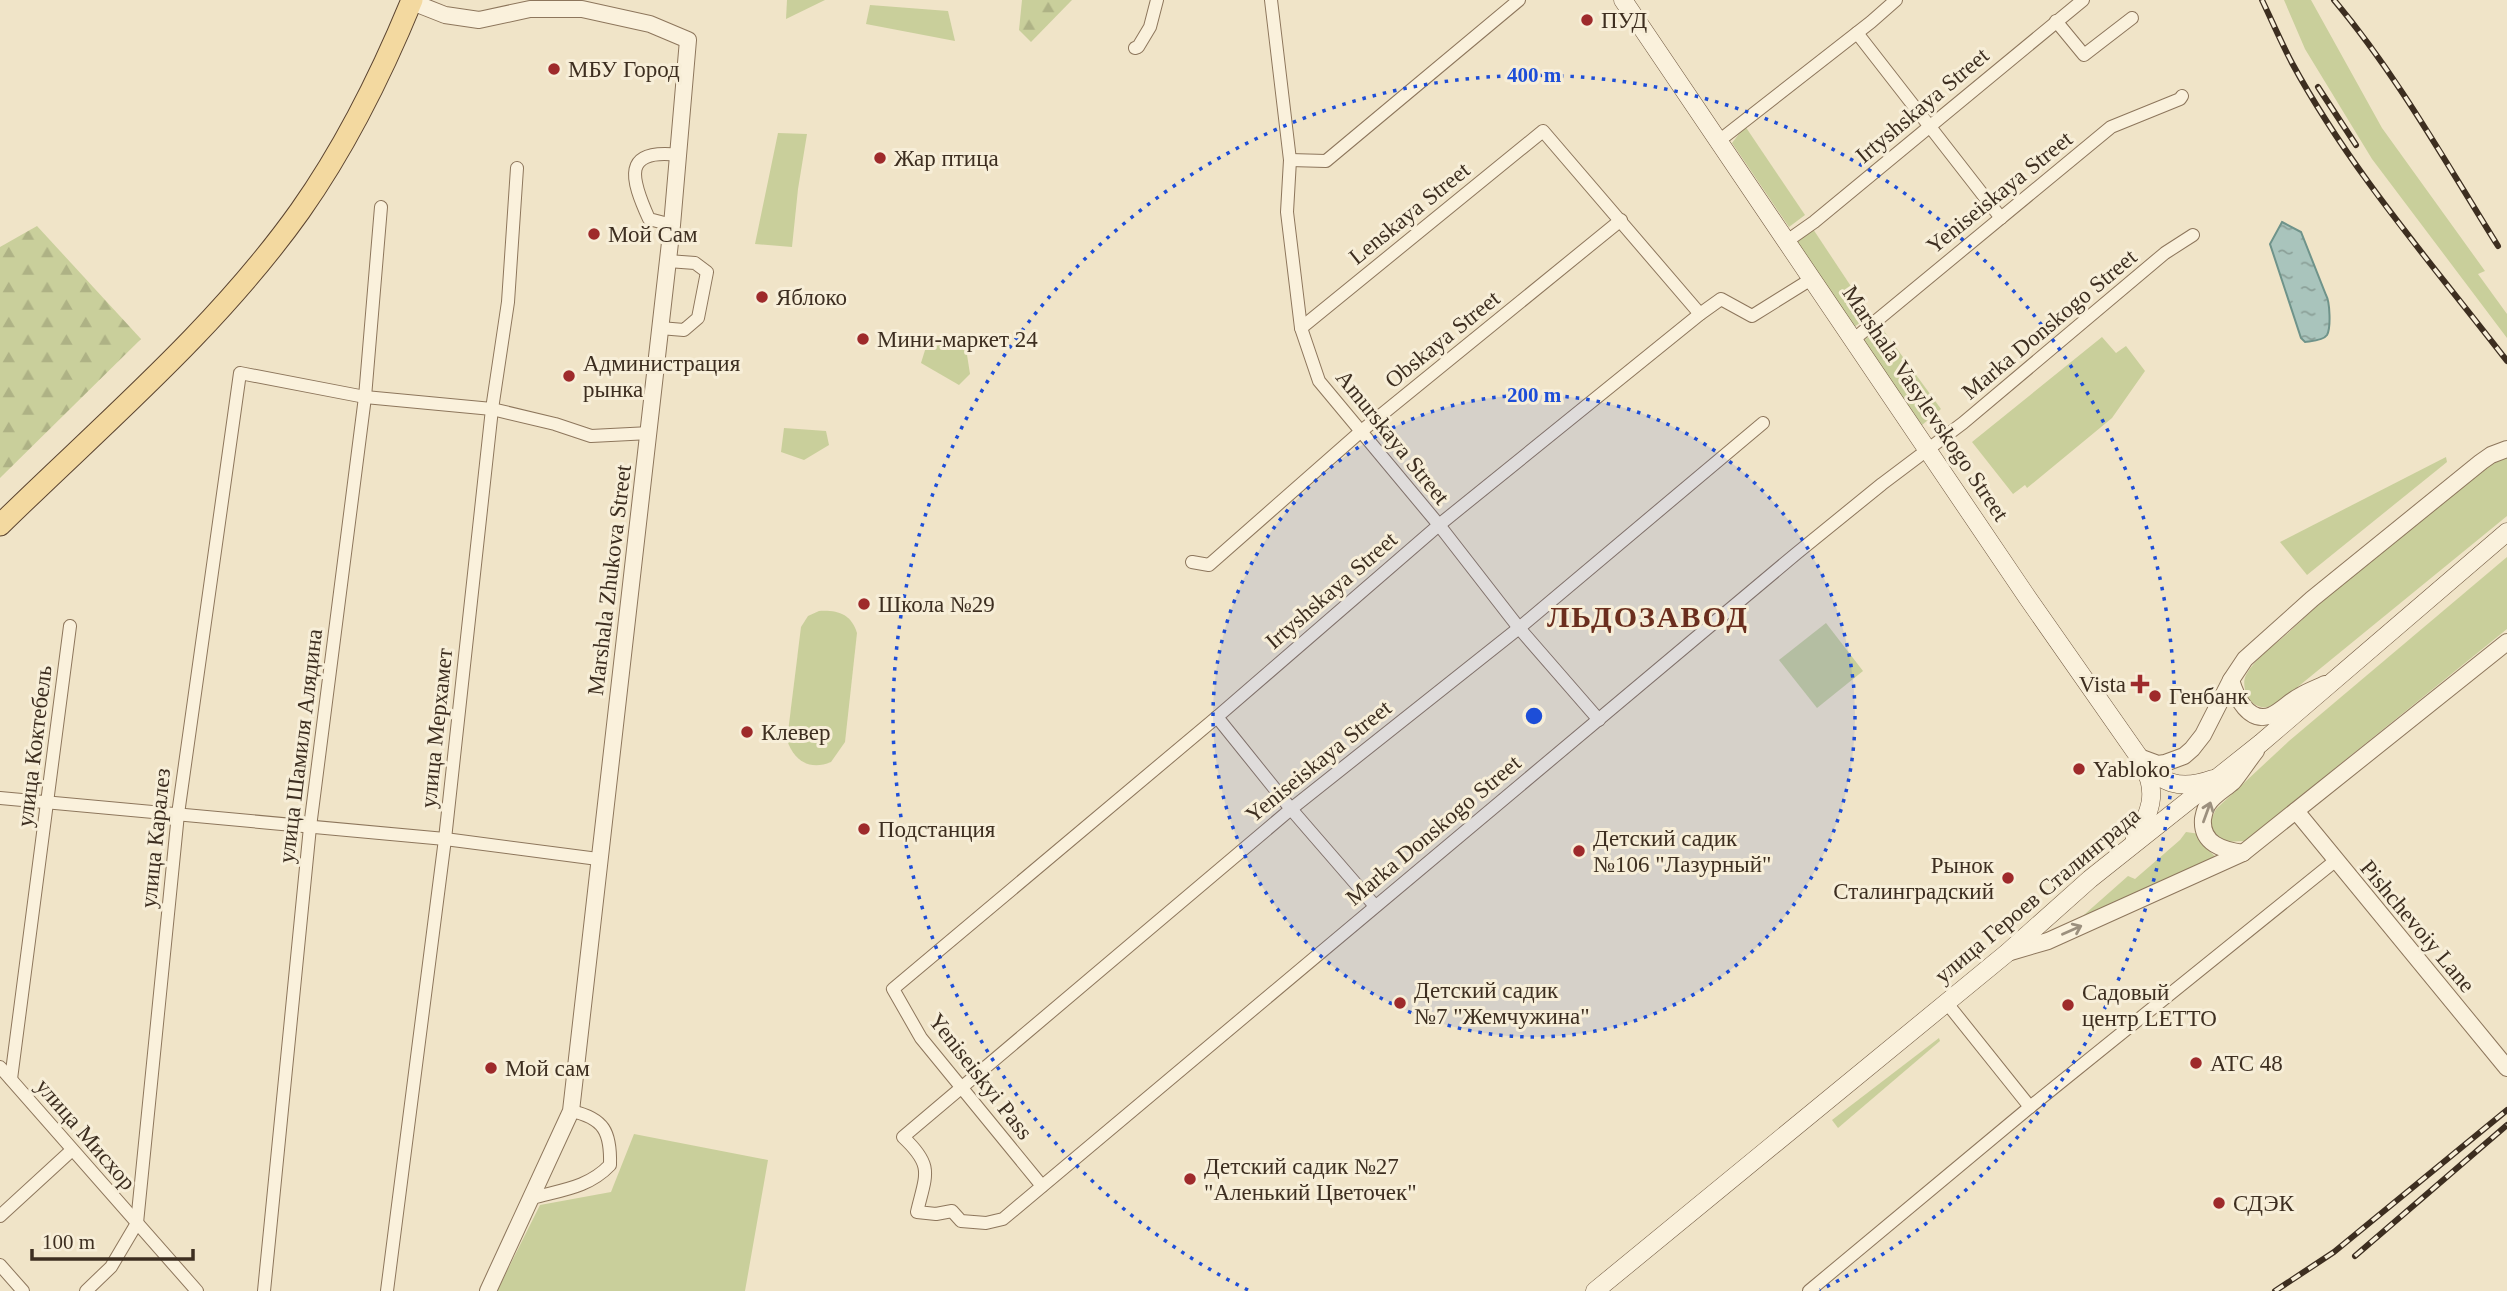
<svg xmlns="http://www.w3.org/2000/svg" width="2507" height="1291" viewBox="0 0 2507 1291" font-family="Georgia,serif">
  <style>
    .green { fill: #c9cf9b }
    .forest { fill: url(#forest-firs) }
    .water { fill: url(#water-ripples); stroke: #6f938a; stroke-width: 2 }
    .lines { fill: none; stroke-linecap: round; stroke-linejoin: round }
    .minor-casing { stroke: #8d765c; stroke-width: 14 }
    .tertiary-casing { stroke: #8d765c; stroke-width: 18 }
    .secondary-casing { stroke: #6f573f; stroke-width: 19 }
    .primary-casing { stroke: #5b4430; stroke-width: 23 }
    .minor { stroke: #faf1dc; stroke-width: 12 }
    .tertiary { stroke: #faf1dc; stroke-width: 16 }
    .secondary { stroke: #faf1dc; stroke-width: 18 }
    .primary { stroke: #f3d9a0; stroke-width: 21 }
    .rail-casing { stroke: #3d2e20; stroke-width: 6 }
    .rail { stroke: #f7eed8; stroke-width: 3.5; stroke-dasharray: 10; stroke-linecap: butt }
    .oneway { stroke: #9c907e }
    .ring { fill: none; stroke: #1d4ed8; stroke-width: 3.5; stroke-dasharray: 3.5 7 }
    .poi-dot { fill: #9e2a2b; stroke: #f7eed8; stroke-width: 2.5 }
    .labels { text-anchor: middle; stroke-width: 6; stroke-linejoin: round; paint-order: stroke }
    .poi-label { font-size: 23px; fill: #3d2e20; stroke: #f7eed8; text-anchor: start }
    .street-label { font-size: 23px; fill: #3d2e20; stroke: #f7eed8 }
    .district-label { font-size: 30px; font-weight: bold; letter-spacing: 2px; fill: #6b2e1e; stroke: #f7eed8 }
    .centre { fill: #1d4ed8; stroke: #f7eed8; stroke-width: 3.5 }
    .ring-label { font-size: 21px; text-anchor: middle; font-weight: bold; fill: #1d4ed8; stroke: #f7eed8; stroke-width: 6; stroke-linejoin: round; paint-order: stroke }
  </style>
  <defs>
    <pattern id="forest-firs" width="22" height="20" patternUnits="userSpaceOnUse" patternTransform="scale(1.75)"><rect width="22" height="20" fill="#c9cf9b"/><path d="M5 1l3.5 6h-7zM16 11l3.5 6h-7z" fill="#aeb285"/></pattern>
    <pattern id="water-ripples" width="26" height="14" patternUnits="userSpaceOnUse" patternTransform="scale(1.75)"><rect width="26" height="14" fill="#a9c4bc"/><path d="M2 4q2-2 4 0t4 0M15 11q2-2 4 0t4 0" fill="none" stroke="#8ba098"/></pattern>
  </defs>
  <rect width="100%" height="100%" fill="#f0e4c8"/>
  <g class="green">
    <path d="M787,0H825L786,19Z"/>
    <path d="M2284,0H2311L2382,128L2485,271L2478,274L2507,314V338L2372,159L2305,49Z"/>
    <path d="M870,5L948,11L955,41L866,24Z"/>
    <path d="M1745,126L1805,215L1789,227L1732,143Z"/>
    <path d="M778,133L807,134L798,189L792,247L755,244Z"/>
    <path d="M1813,229L1870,315L1853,328L1797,242Z"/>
    <path d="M1881,327L1941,409L1922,425L1863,341Z"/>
    <path d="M2102,337L2116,353L2126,346L2145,371L2112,418L2027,488L2025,485L2013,494L1972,442Z"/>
    <path d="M965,342L970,374L959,385L921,363L926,347Z"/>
    <path d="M784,428L826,431L829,445L804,460L781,452Z"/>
    <path d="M2507,454V516L2278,703C2271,706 2266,709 2258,706C2247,702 2241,685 2246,675C2255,658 2275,645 2288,633C2354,570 2427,514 2497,456Z"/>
    <path d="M2446,457L2447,462L2307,575L2280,542Z"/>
    <path d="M2507,557V629L2245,841L2223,842L2211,831V820L2216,809L2289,741Z"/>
    <path d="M819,611C838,610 851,614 857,633L845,742L831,762C810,771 794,761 787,740L801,627L808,616Z"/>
    <path d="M1826,623L1863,671L1817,708L1779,660Z"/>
    <path d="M2186,832L2200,834L2206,848L2218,859L2076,922L2128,876L2135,879L2180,840Z"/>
    <path d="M1939,1038L1940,1041L1838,1128L1832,1120Z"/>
    <path d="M634,1134L768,1160L745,1291H497L540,1205L611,1192Z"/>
  </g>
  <g class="forest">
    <path d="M1022,0H1072L1031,42L1019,30Z"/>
    <path d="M37,226L141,339L0,478V247Z"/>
  </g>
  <path class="water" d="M2282,222L2301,232L2326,295C2330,302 2331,328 2327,335C2323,341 2311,341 2305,342L2301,338L2270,244Z"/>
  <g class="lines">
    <g class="minor-casing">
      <g id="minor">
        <path d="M1271,0L1290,160L1287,212L1301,328L1319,381L1439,525L1519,628L1599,720"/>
        <path d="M2056,21L2084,55L2132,18"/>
        <path d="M1857,33L2001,218"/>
        <path d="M1135,48L1138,47L1150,27L1157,0"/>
        <path d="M1720,140L1871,22L1896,0"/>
        <path d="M1290,160L1326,161L1519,0"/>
        <path d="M672,225L649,219C631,179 621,148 679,155"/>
        <path d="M1787,241L1814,222L2083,0"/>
        <path d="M660,328L684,330L698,318L707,272L695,263L668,261"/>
        <path d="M1301,328L1543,131L1700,314"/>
        <path d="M1853,340L2111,127L2180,99L2182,96"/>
        <path d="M1763,423L1519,628L1291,809L903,1137C934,1166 926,1174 917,1212L936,1214L952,1211L961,1221L986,1223L1003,1219L1797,553L1882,484L1963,423L2165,253L2193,235"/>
        <path d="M1192,562L1209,565L1359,433L1621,220"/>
        <path d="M1217,717L1291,809L1375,906"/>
        <path d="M0,798L445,839L598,859"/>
        <path d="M1946,1002L2030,1107"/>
        <path d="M0,1067L197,1291"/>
        <path d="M11,1079L70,626"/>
        <path d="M1042,1186L921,1038L893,989L1217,717L1439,525L1700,314L1721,299L1752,316L1813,278"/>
        <path d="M532,1198C561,1190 588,1188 610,1165C611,1132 604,1118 571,1111"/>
        <path d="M0,1216L72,1150"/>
        <path d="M0,1265L23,1291"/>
        <path d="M86,1291L111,1267L137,1223L178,814L240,373L365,397L492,409L555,424L591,436L650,433"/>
        <path d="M264,1291L310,827L365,397L381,207"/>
        <path d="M387,1291L445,839L492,409L508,302L517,168"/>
        <path d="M1809,1291L2030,1107L2335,861"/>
      </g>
    </g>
    <g class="tertiary-casing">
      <g id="tertiary">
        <path d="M412,2L445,15L479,20L530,9H582L650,24L688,40L672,225L571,1111L488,1291"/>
        <path d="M2231,680C2236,697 2249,725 2272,715C2282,710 2290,701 2300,696C2308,691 2317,688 2325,684"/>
        <path d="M2139,757L2158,764L2165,763L2184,756L2192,749L2203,735L2231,680L2245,659L2312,599L2481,462L2491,455L2507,449"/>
        <path d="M2296,811L2507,1068"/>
        <path d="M2243,853C2223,850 2201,844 2203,819C2204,814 2205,808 2208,804C2214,795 2225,789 2233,782C2241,772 2248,761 2256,751"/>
        <path d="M2007,953L2048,941L2243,853L2507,642"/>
      </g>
    </g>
    <g class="secondary-casing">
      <g id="secondary">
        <path d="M1623,0L2027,597L2139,757C2160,784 2180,791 2213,779"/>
        <path d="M2135,838C2150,814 2158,793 2144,767"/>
        <path d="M1595,1291L2007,953L2090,879L2261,743L2507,532"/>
      </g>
    </g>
    <g class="primary-casing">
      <path id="primary" d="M0,525C103,424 216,329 300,211C346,146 382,73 412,0"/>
    </g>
    <use href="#minor" class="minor"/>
    <use href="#tertiary" class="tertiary"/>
    <use href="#secondary" class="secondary"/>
    <use href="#primary" class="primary"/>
    <g class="rail-casing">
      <g id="rail">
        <path d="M2262,0C2272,21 2281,42 2292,63C2350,170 2433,265 2507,361"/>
        <path d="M2334,0C2397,75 2446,163 2498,246"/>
        <path d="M2318,87L2356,145"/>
        <path d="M2355,1256L2507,1125"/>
        <path d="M2275,1291L2334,1252L2507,1110"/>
      </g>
    </g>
    <use href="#rail" class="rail"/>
  </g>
  <defs><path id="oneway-shaft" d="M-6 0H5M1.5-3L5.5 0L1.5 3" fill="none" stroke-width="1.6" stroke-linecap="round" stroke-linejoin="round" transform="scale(1.75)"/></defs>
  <g class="oneway">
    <use href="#oneway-shaft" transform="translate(2207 812) rotate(-70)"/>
    <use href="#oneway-shaft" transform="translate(2072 930) rotate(-24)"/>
  </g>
  <circle cx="1534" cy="716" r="321" fill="#1d4ed8" fill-opacity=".12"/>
  <g class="ring">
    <circle cx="1534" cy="716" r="321"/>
    <path d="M1248 1290A641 641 0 1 1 1820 1290"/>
  </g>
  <g class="poi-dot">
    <circle cx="1587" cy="20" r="7"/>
    <circle cx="554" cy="69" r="7"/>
    <circle cx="880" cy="158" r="7"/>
    <circle cx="594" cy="234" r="7"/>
    <circle cx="762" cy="297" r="7"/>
    <circle cx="863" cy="339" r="7"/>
    <circle cx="569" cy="376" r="7"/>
    <circle cx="864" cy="604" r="7"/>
    <path d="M2136.5 673.5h7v7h7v7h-7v7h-7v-7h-7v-7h7z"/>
    <circle cx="2155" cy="696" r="7"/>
    <circle cx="747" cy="732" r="7"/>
    <circle cx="2079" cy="769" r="7"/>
    <circle cx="864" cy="829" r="7"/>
    <circle cx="1579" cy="851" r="7"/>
    <circle cx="2008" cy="878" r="7"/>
    <circle cx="1400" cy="1003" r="7"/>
    <circle cx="2068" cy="1005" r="7"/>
    <circle cx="2196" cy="1063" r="7"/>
    <circle cx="491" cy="1068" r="7"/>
    <circle cx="1190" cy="1179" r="7"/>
    <circle cx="2219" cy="1203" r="7"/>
  </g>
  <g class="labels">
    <g class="poi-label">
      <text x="1601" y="28">ПУД</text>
      <text x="568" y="77">МБУ Город</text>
      <text x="894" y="166">Жар птица</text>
      <text x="608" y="242">Мой Сам</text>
      <text x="776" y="305">Яблоко</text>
      <text x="877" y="347">Мини-маркет 24</text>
      <text x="583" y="371">Администрация<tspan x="583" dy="26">рынка</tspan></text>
      <text x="878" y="612">Школа №29</text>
      <text x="2126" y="692" text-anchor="end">Vista</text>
      <text x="2169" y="704">Генбанк</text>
      <text x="761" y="740">Клевер</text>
      <text x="2093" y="777">Yabloko</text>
      <text x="878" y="837">Подстанция</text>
      <text x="1593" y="846">Детский садик<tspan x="1593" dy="26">№106 "Лазурный"</tspan></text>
      <text x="1994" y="873" text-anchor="end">Рынок<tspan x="1994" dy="26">Сталинградский</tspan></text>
      <text x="1414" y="998">Детский садик<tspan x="1414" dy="26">№7 "Жемчужина"</tspan></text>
      <text x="2082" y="1000">Садовый<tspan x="2082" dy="26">центр LETTO</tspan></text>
      <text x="2210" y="1071">АТС 48</text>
      <text x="505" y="1076">Мой сам</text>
      <text x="1204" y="1174">Детский садик №27<tspan x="1204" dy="26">"Аленький Цветочек"</tspan></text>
      <text x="2233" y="1211">СДЭК</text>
    </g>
    <g class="street-label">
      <text transform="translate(1922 105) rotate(-40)" y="8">Irtyshskaya Street</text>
      <text transform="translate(1999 192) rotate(-39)" y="8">Yeniseiskaya Street</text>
      <text transform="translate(1409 213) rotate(-39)" y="8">Lenskaya Street</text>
      <text transform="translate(2049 324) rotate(-40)" y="8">Marka Donskogo Street</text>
      <text transform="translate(1442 339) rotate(-39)" y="8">Obskaya Street</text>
      <text transform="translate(1926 403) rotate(56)" y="8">Marshala Vasylevskogo Street</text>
      <text transform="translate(1393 437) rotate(51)" y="8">Amurskaya Street</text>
      <text transform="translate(609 580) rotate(-83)" y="8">Marshala Zhukova Street</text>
      <text transform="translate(1331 590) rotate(-41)" y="8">Irtyshskaya Street</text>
      <text transform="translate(436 728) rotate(-84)" y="8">улица Мерхамет</text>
      <text transform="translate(34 746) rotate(-83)" y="8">улица Коктебель</text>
      <text transform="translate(300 746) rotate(-83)" y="8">улица Шамиля Алядина</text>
      <text transform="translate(1318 761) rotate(-39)" y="8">Yeniseiskaya Street</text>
      <text transform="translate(1433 830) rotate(-40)" y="8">Marka Donskogo Street</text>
      <text transform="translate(155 838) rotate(-84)" y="8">улица Каралез</text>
      <text transform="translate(2037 895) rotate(-40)" y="8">улица Героев Сталинграда</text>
      <text transform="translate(2418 926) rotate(50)" y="8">Pishchevoiy Lane</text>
      <text transform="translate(981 1076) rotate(52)" y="8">Yeniseiskyi Pass</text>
      <text transform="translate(86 1134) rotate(49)" y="8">улица Мисхор</text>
    </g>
    <g class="district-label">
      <text x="1648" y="627">ЛЬДОЗАВОД</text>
    </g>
  </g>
  <circle cx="1534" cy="716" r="10" class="centre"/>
  <g class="ring-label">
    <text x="1534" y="82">400 m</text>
    <text x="1534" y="402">200 m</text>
  </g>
  <path d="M32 1249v10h161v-10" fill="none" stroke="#3d2e20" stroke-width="3.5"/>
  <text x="42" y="1249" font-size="21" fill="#3d2e20" stroke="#f7eed8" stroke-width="5" paint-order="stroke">100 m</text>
</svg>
